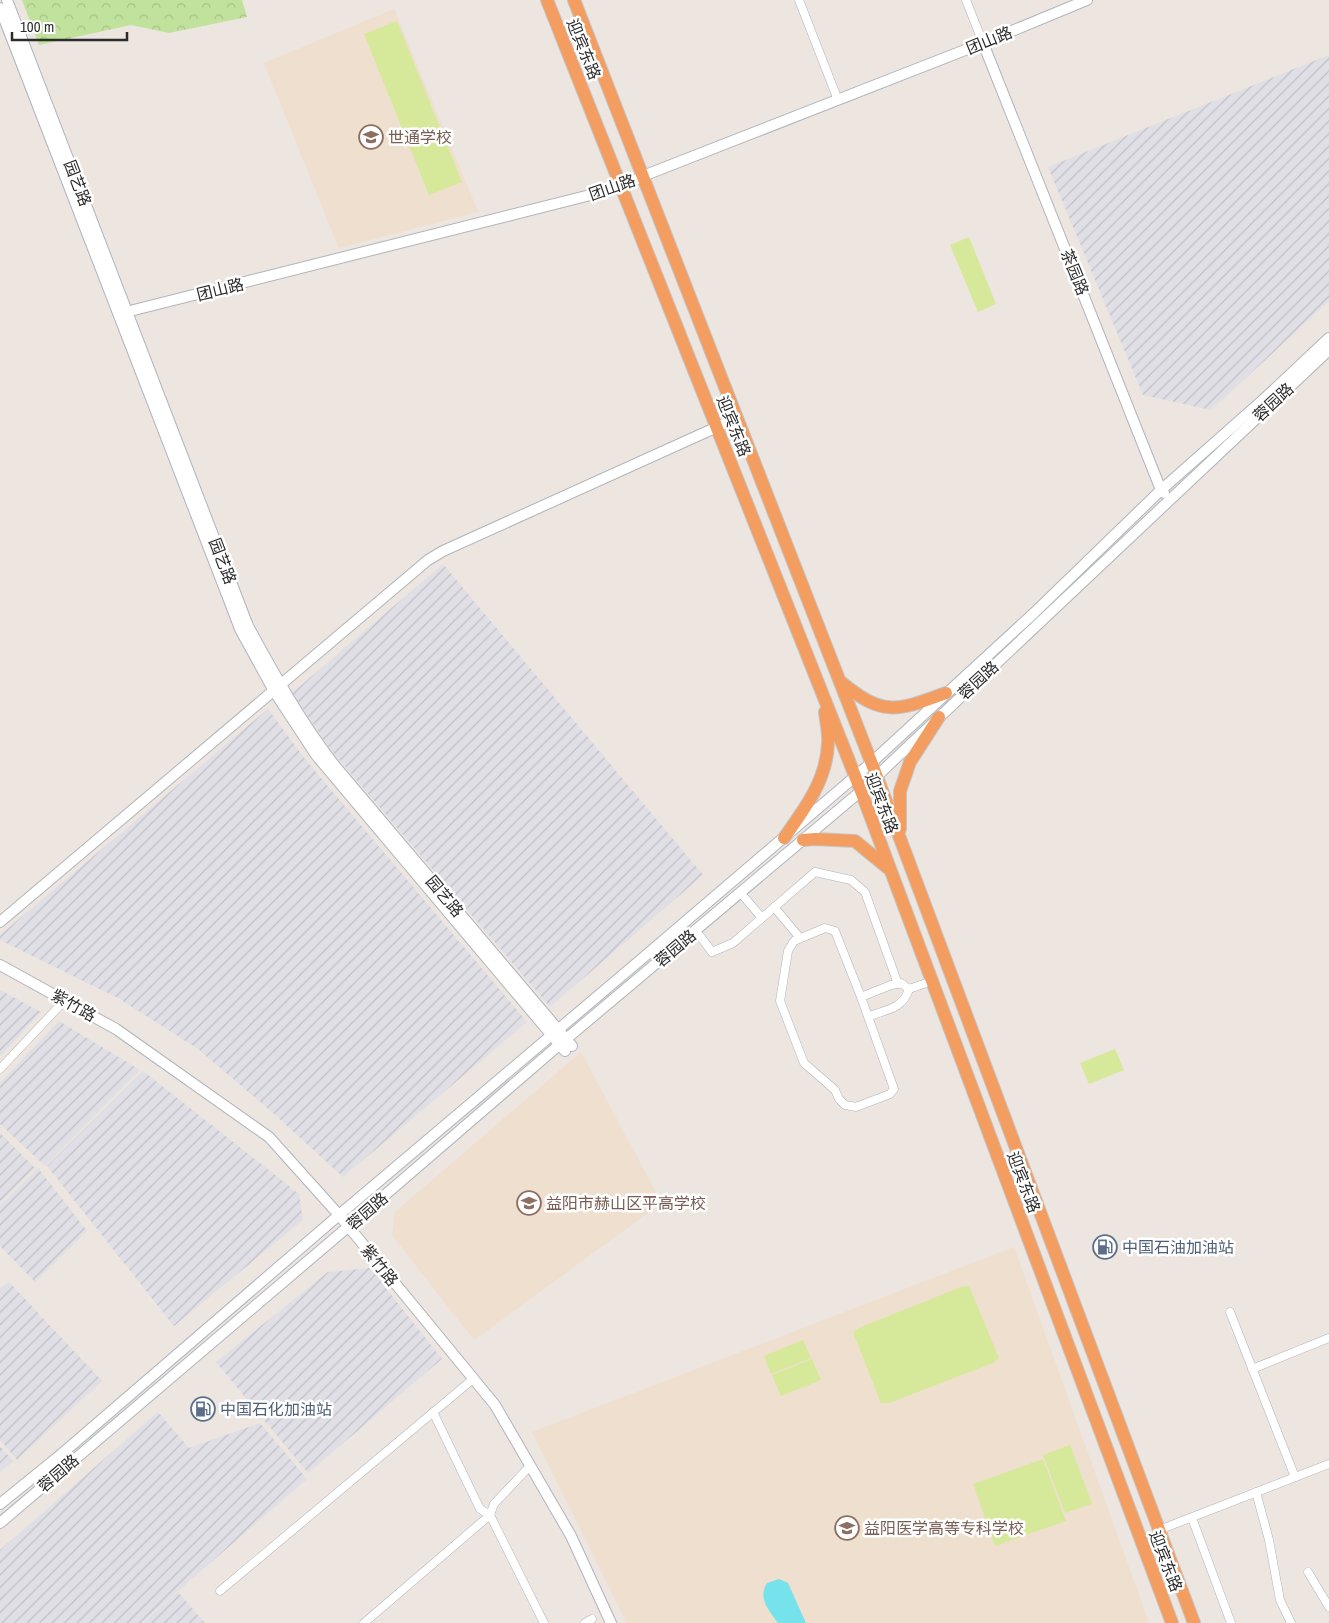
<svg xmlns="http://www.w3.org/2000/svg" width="1329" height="1623" viewBox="0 0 1329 1623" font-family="'Archivo Narrow','Noto Sans SC',sans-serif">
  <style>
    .industrial { fill: url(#industrial-furrows) }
    .education { fill: #eedfcf }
    .forest { fill: url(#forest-crowns) }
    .pitch { fill: #d6e99a }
    .water { fill: #76e2ec }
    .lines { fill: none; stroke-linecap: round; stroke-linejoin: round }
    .minor-casing { stroke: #afb4bc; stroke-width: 9 }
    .tertiary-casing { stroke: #afb4bc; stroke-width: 12 }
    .trunk-casing { stroke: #c4c4c4; stroke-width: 14 }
    .minor { stroke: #fff; stroke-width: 8 }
    .tertiary { stroke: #fff; stroke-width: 10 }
    .trunk { stroke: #f49d60; stroke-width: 12 }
    .labels { text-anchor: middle; stroke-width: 5; stroke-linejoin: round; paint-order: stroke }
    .street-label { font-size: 16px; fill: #2c2c2c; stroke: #fff }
    .education-label { font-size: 16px; fill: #785e54; stroke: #fff; text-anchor: start }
    .service-label { font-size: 16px; fill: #4e5e75; stroke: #fff; text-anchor: start }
  </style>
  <defs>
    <pattern id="industrial-furrows" width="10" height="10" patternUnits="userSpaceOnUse" patternTransform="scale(1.25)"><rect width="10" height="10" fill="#e0dfe6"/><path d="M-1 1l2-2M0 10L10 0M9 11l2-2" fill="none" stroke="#c0c0c5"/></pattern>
    <pattern id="forest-crowns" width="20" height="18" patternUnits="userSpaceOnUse" patternTransform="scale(1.25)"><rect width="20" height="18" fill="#c1e29d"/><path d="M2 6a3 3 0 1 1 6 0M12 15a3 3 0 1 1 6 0" fill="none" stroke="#a6c287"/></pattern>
  </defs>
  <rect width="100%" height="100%" fill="#ede5df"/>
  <g class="industrial">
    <path d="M1329,55V301L1211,410L1143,395L1048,167Z"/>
    <path d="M443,564L703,875L550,1007L330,749L292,693Z"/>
    <path d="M268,709L305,759L527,1022L343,1177L273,1113L198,1049L118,998L0,940V935Z"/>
    <path d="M0,990L41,1012L0,1056Z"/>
    <path d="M59,1021L140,1070L45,1166L0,1124V1083Z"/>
    <path d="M143,1071L299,1194L303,1220L174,1326L47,1166Z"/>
    <path d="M0,1133L35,1168L0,1203Z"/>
    <path d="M38,1168L87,1231L35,1282L0,1246V1205Z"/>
    <path d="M370,1268L442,1359L308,1473L216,1362L328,1272Z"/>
    <path d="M9,1282L102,1381L17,1460L0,1440V1289Z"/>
    <path d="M158,1412L189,1448L260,1423L307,1479L141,1623H0V1550Z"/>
    <path d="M0,1446L13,1461L0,1472Z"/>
    <path d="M178,1592L205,1623H143Z"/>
  </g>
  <g class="education">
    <path d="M394,9L478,212L339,248L264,63Z"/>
    <path d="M581,1052L657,1194L648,1213L474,1340L392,1235L395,1212Z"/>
    <path d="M1014,1247L1149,1623H627L532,1432Z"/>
  </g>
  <path class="forest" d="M22,0H242L247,17L169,33L131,25L39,45Z"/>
  <g class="pitch">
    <path d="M397,21L462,182L429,195L364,34Z"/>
    <path d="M969,237L996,304L978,312L950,245Z"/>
    <path d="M1115,1049L1124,1070L1089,1084L1080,1063Z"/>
    <path d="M969,1286L999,1358L993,1363L889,1403H881L853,1332L861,1327L961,1287Z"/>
    <path d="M803,1340L811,1358L771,1374L764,1356Z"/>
    <path d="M812,1359L821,1380L781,1396L772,1375Z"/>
    <path d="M1070,1445L1092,1504L1065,1513L1043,1455Z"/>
    <path d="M1043,1459L1066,1521L995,1546L973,1484Z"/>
  </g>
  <path class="water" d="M779,1579L788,1583L806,1623H778C770,1611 757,1599 767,1583Z"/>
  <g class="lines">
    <g class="minor-casing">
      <g id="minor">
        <path d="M799,0L838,100"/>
        <path d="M966,0L983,43"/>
        <path d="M745,898L762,918"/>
        <path d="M774,907L800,938"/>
        <path d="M825,928L835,931L861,997L894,1089L890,1094L856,1107L845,1105L839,1099L835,1090L804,1063L780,1001L788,951L794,941Z"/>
        <path d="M700,936L712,952L733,943L815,872L851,880L865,892L898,984"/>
        <path d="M909,989L932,981"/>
        <path d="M861,997L891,985L901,983L909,989C903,1009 886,1010 869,1016"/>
        <path d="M0,1069L65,1000"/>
        <path d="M1230,1312L1295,1477"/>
        <path d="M1252,1369L1329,1338"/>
        <path d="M433,1412L480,1509L490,1515L544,1623"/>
        <path d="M1256,1492L1269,1540L1280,1600L1291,1623"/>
        <path d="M1192,1518L1231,1623"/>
        <path d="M1159,1530L1329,1464"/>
        <path d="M1308,1572L1329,1607"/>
        <path d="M220,1591L473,1379"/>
        <path d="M364,1623L490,1515L494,1504L530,1466"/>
        <path d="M585,1623L592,1619"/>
      </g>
    </g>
    <g class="tertiary-casing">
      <g id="tertiary">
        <path d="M7,0L248,626C274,674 301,722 335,766L572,1046"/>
        <path d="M0,8L229,600L240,629L274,691L316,755L565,1051"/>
        <path d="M983,43L1161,490L1164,493"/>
        <path d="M122,313L622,187L643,176L983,43L1087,0"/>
        <path d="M0,922L428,560L443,551L737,418"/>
        <path d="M0,965L116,1029L269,1137L339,1215L495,1405L571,1536L611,1623"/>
        <path d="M0,1504L58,1457L339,1215L638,962L871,763L1034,613L1161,490L1264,399L1329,338"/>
        <path d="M0,1523L349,1226L559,1045L861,791L1329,350"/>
      </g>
    </g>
    <g class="trunk-casing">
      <g id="trunk">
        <path d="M547,0L861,791L1172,1623"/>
        <path d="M574,0L877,777L1194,1623"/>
        <path d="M841,682C883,717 897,711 946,693"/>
        <path d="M900,829V791L910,762L939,717"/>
        <path d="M784,838C804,810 827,780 828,743C829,733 826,722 825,712"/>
        <path d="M803,840L815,839L855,841L888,868"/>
      </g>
    </g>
    <use href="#minor" class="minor"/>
    <use href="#tertiary" class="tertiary"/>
    <use href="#trunk" class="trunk"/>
  </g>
  <defs>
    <g id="school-ring" transform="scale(1.25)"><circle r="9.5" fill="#fff" stroke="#8d6e63" stroke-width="1.5"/><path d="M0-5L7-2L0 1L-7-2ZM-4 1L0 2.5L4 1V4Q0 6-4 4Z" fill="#8d6e63"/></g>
    <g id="fuel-ring" transform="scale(1.25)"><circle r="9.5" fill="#fff" stroke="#5c6f8a" stroke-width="1.5"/><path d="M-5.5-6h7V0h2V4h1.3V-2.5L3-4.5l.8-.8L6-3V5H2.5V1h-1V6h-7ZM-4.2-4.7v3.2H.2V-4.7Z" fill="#5c6f8a"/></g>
    <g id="university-ring" transform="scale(1.25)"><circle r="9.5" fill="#fff" stroke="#8d6e63" stroke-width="1.5"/><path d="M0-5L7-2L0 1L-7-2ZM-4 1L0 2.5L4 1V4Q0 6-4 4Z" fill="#8d6e63"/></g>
  </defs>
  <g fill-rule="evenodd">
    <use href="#school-ring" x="371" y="137"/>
    <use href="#school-ring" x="529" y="1203"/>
    <use href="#fuel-ring" x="1105" y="1247"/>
    <use href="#fuel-ring" x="203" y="1409"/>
    <use href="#university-ring" x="847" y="1528"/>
  </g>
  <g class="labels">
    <g class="street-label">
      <text transform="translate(989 40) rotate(-22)" y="6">团山路</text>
      <text transform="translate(584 49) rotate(68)" y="6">迎宾东路</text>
      <text transform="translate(78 183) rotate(69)" y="6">园艺路</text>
      <text transform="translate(612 187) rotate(-19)" y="6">团山路</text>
      <text transform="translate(1075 272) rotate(68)" y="6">茶园路</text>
      <text transform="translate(220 289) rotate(-14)" y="6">团山路</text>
      <text transform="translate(1273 402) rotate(-43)" y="6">蓉园路</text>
      <text transform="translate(734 426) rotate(68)" y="6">迎宾东路</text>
      <text transform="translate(223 561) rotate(69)" y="6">园艺路</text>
      <text transform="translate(978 680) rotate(-43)" y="6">蓉园路</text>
      <text transform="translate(882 803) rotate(69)" y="6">迎宾东路</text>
      <text transform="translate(445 896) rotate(50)" y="6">园艺路</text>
      <text transform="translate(675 948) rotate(-40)" y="6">蓉园路</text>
      <text transform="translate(74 1005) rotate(29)" y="6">紫竹路</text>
      <text transform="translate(1024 1182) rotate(69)" y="6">迎宾东路</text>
      <text transform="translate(367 1211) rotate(-41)" y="6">蓉园路</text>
      <text transform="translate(380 1265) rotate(51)" y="6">紫竹路</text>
      <text transform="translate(58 1473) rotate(-41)" y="6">蓉园路</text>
      <text transform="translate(1166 1561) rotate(69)" y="6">迎宾东路</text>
    </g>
    <g class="education-label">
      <text x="388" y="143">世通学校</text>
      <text x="546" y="1209">益阳市赫山区平高学校</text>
      <text x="864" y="1534">益阳医学高等专科学校</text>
    </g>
    <g class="service-label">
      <text x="1122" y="1253">中国石油加油站</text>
      <text x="220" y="1415">中国石化加油站</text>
    </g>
  </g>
  <path d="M12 32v8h115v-8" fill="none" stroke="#2c2c2c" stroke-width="2.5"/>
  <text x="20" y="32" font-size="15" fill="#2c2c2c" stroke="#ffffff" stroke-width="4" paint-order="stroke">100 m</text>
</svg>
